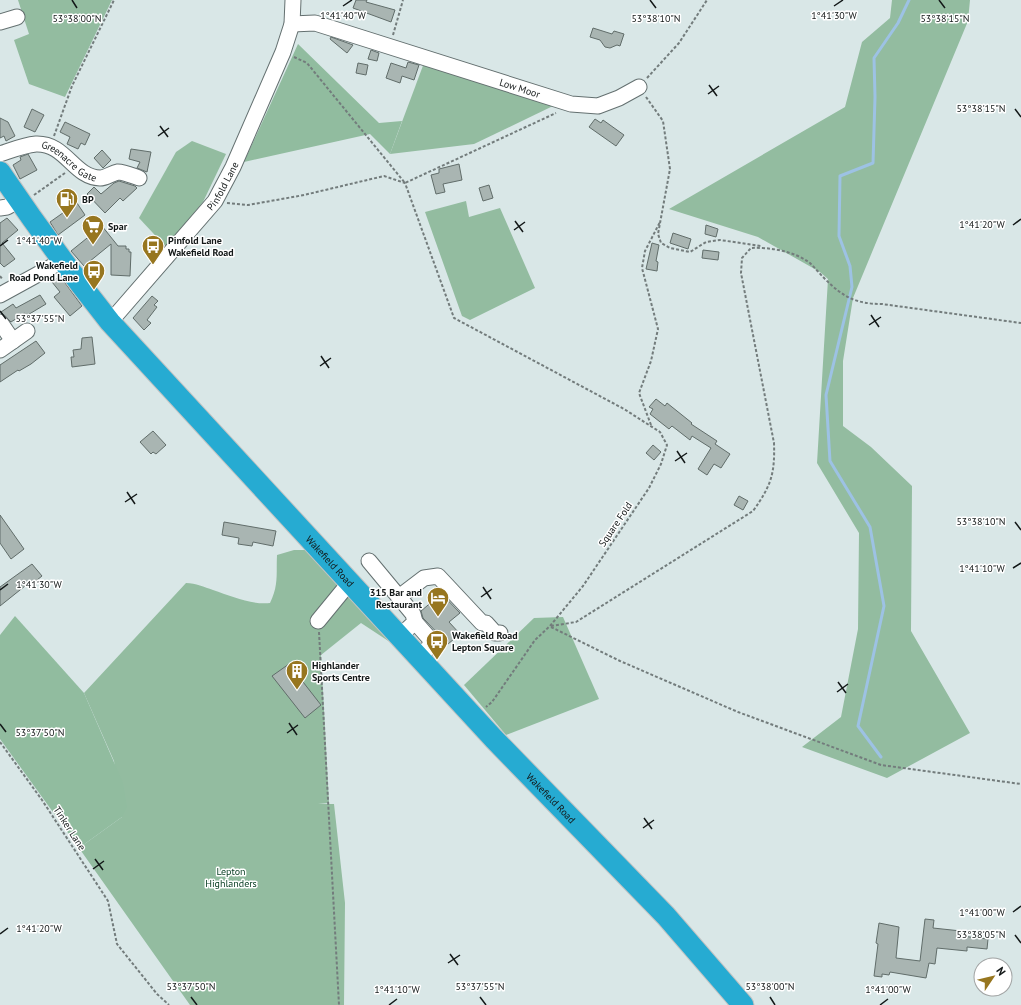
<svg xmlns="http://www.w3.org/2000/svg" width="1021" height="1005" viewBox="0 0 1021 1005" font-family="'PT Sans',sans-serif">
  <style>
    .green { fill: #93bca0 }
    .forest { fill: #91bc9f }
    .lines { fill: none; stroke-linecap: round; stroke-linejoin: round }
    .stream { stroke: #9dc2e4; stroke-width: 3 }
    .building { fill: #a9b5b2; stroke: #616d6a }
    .minor-casing { stroke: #647070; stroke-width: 17 }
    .highway-casing { stroke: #c2c3c3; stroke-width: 23 }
    .path { stroke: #737c7c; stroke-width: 2; stroke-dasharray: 3 2; stroke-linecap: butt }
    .minor { stroke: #fff; stroke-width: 15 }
    .highway { stroke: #26abd2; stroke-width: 21 }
    .ticks { fill: none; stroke: #131818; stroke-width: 1.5 }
    .labels { text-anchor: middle; stroke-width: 3; stroke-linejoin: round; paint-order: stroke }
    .street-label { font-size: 10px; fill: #131818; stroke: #fff }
    .poi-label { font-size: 10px; font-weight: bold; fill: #131818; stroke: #fff; text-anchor: start }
    .park-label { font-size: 10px; fill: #02391d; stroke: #fff }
    .ticks-label { font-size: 10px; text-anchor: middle; fill: #131818; stroke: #fff; stroke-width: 3; stroke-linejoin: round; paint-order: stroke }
  </style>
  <rect width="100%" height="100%" fill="#d9e7e7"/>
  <g class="green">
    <path d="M18,0H112L65,97L29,84L14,40L29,34Z"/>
    <path d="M892,0H970L968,21L853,298L843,361V426L871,447L912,486L911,631L970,733L887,778L802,747L841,717L858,629L859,533L817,463L828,279L820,272L758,237L669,209L845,107L862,42L890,18Z"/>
    <path d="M424,63L555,105L474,144L390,154Z"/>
    <path d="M192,141L226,154L203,202L166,247L139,218L176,152Z"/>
    <path d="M466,201L469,217L500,208L535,288L470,320L462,316L425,212Z"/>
    <path d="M294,550H308L399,648L361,623L321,655L329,803L318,804H334L345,903L344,1005H190L79,848L122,817L114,761L84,693L186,583C196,583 204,587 213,590C231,596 251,605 270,603C279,585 276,573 277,555Z"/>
  </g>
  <g class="forest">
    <path d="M298,44L379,123L402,121L390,154L370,134L244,162Z"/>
    <path d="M15,616L84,693L123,783L127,807L122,817L79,848L0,739V635Z"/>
    <path d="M563,617L599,699L506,735L464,685L534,618Z"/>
  </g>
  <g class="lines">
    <path class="stream" d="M881,757L858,726L884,606L870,527L830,461L826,395L852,287L850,266L839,236L840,176L873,163L875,97L874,58L898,23L909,0"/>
  </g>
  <g class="building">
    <path d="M356,0H367L366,2L395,10L391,22L353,8Z"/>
    <path d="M593,28L612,34L614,31L624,34L620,46L617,45L610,48L605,47L600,40L590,37Z"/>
    <path d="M331,37L353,45L347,53L330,39Z"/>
    <path d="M371,50L379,53L377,61L368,59Z"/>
    <path d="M408,62L419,65L414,80L402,76L400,83L386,78L391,63L406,68Z"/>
    <path d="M358,63L368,65L366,75L356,73Z"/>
    <path d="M32,109L44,115L35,132L24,127Z"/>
    <path d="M0,118L8,122L15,136L6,141L4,136L0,138Z"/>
    <path d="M595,119L601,123L603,120L624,135L616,146L589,127Z"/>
    <path d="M65,122L90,134L85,145L81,143L78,149L67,144L70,137L60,132Z"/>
    <path d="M131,149L151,152L147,172L137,168L140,162L129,159Z"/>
    <path d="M102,150L111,160L103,168L94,158Z"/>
    <path d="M28,154L37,170L20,179L13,165L21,160L20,157Z"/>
    <path d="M459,164L462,180L443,184L445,192L436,194L431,175L439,173V169Z"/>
    <path d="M119,181L135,186L137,188L123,201L120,198L105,213L87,194L94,187L101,194L114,183Z"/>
    <path d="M489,185L493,198L483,201L479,188Z"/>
    <path d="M77,203L85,215L58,235L50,222Z"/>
    <path d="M7,218L18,230L2,243L15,259L4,267L0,263V223Z"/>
    <path d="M706,225L718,229L716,237L705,234Z"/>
    <path d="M102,226L118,246H126V249H129V252H131L130,276L111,275V244L84,266L71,251Z"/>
    <path d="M673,233L691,239L688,249L670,243Z"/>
    <path d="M652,243L659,245L656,261L658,262L657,271L646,269Z"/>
    <path d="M703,250L719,252L718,260L702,258Z"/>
    <path d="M60,276L82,306L70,316L54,297L60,292L52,282Z"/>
    <path d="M40,295L46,304L26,316L25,313L11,322L1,312L13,304L16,308Z"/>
    <path d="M152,296L158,301L154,305L157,307L147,320L151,323L144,330L133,318Z"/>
    <path d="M92,337L95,364L72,367L71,357H74L73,350L81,349L82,338Z"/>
    <path d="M36,341L45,353L31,364L19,371L18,370L0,382V365Z"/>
    <path d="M656,399L665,406L667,403L692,423L691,424L717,441L715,444L730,454L721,468L714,464L707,475L698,469L711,448L692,436L690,440L672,426L669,429L650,414L653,409L649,407Z"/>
    <path d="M153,431L166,445L156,454L153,452L151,454L140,442Z"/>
    <path d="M653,445L661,452L654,460L646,453Z"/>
    <path d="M739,496L748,501L743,510L734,505Z"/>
    <path d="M0,515L24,549L11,559L0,543Z"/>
    <path d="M224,522L276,531L273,546L253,542L252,546L238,544L239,538L222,535Z"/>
    <path d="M32,564L42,576L32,584L30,582L0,606V587Z"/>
    <path d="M435,589H437L460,613L449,622L460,634L448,644L423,618L421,611L434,600L431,596L435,592Z"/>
    <path d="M289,664L321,705L305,718L272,676Z"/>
    <path d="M925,919L934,920L933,928L961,931V936L988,939L987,949L967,947V951L937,948L935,964L929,963L926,978L890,972L889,975L882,974V977L874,976L878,944L876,943L879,923L899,927L896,958L920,961Z"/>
  </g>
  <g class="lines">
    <g class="minor-casing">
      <g id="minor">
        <path d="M0,22L17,17"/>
        <path id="s1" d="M292,24L315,23L571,104L598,106L619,98L639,87"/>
        <path id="s2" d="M0,154C12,150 24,145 36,144C66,143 73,177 100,178C106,178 112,173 118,172C124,172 133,176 139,178"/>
        <path d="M0,208L7,207L18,201"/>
        <path d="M0,295L62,261"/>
        <path d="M0,322L13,341"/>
        <path id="s3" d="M110,322L215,201L233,167L283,52L292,24L293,0"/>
        <path d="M0,350L27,331"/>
        <path d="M369,561L413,614L415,622L400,636"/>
        <path d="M399,597L424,578L438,576L482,623H486L495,633H500"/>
        <path d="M318,621L350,582"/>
        <path d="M415,622L430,639V646L419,657"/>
      </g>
    </g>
    <g class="highway-casing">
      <g id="highway">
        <path id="s4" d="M0,172C35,224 71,273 110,322L494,739L666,916L743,1005"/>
      </g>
    </g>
    <g class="path">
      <path d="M393,35L403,0"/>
      <path d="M294,57L307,63L405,183L556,113"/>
      <path d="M647,78L679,43L707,0"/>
      <path d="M646,97L663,121L670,169L658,234L661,243L670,248L690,252L706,242L720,240L761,246"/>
      <path d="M54,136L72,86L114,0"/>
      <path d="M34,195L65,173"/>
      <path d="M227,203L248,205L304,195L384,176L405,183L454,318L624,409L660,432L667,445L661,464L649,488L583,586L550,626L535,640L492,702L486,707"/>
      <path d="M0,276L3,280"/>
      <path d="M651,425L639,393L651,361L658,329L642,268L645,251L660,222"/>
      <path d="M551,626L576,622L753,511C771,486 775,474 774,443L741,273L742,258L751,248C769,247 794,251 810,263C815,268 820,274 825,279C843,297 856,304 882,304L1021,323"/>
      <path d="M551,627L620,661L738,712L881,765L1021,784"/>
      <path d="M319,632L339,1005"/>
      <path d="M0,742L42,800L108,901L117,944L157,994L169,1005"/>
    </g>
    <use href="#minor" class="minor"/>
    <use href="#highway" class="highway"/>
  </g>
  <path class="ticks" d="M72,0L77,8M650,0L656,8M939,0L945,8M343,6L352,0M834,6L843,0M709,85L717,96M708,94L719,86M1015,109L1021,117M160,126L168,137M158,136L169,128M515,221L523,232M1013,225L1021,219M514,230L525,222M0,246L8,240M0,311L6,319M871,315L879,327M869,325L881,317M321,356L329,368M320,366L331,358M677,451L685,463M675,461L687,453M127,492L135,504M125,502L137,494M1015,522L1021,530M1013,568L1021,563M483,587L491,599M0,590L8,584M481,597L492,589M838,682L846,693M837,692L848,684M289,723L297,735M0,724L6,732M287,733L298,725M644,818L652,829M643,828L654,820M95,859L103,870M93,869L104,861M1013,912L1021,906M0,934L8,928M1015,935L1021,943M450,954L458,965M448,963L460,955M191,997L197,1005M480,997L486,1005M770,997L775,1005M389,1005L397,999M880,1005L888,999"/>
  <defs>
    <g id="fuel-pin" transform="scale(1.15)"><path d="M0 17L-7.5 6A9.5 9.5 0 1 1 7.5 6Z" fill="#97761f" stroke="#fff"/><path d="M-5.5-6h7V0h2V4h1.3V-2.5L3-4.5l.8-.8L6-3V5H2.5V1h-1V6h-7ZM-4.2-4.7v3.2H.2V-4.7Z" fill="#fff"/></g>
    <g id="supermarket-pin" transform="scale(1.15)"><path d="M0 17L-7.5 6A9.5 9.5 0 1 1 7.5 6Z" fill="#97761f" stroke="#fff"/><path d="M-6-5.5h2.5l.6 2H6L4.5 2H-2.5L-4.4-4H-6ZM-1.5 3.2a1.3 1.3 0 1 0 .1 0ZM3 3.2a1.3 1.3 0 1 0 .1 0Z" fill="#fff"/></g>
    <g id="bus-pin" transform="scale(1.15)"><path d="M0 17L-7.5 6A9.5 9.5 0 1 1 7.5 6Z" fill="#97761f" stroke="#fff"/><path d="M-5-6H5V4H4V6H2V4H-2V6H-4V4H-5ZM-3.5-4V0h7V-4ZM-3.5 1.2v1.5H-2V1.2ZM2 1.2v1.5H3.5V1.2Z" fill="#fff"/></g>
    <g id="hotel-pin" transform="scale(1.15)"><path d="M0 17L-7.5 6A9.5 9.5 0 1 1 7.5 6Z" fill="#97761f" stroke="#fff"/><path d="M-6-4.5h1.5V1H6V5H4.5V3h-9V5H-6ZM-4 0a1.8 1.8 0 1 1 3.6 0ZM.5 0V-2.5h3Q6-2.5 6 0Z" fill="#fff"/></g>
    <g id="building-pin" transform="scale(1.15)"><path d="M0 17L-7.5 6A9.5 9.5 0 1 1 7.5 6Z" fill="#97761f" stroke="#fff"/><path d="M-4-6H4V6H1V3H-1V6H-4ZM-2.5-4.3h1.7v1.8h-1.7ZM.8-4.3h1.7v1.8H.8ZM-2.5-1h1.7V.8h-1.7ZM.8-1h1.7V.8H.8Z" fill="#fff"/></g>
  </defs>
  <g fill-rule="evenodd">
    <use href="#fuel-pin" x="67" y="199"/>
    <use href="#supermarket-pin" x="93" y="226"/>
    <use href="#bus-pin" x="153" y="246"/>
    <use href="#bus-pin" x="94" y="271"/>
    <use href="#hotel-pin" x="438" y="598"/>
    <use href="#bus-pin" x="437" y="641"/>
    <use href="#building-pin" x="297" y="671"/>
  </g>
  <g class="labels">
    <g class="street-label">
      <text dy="4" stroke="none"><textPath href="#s1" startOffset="238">Low Moor</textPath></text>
      <text dy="4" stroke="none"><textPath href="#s2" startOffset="76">Greenacre Gate</textPath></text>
      <text dy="4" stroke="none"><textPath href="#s3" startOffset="177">Pinfold Lane</textPath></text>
      <text transform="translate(615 524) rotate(-56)" y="4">Square Fold</text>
      <text dy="4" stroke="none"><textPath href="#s4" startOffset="511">Wakefield Road</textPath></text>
      <text dy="4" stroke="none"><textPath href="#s4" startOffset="835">Wakefield Road</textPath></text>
      <text transform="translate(70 828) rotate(57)" y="4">Tinker Lane</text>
    </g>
    <g class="poi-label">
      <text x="82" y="203">BP</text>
      <text x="108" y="230">Spar</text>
      <text x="168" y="244">Pinfold Lane<tspan x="168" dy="12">Wakefield Road</tspan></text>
      <text x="78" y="269" text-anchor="end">Wakefield<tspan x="78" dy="12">Road Pond Lane</tspan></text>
      <text x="422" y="596" text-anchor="end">315 Bar and<tspan x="422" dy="12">Restaurant</tspan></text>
      <text x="452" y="639">Wakefield Road<tspan x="452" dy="12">Lepton Square</tspan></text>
      <text x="312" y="669">Highlander<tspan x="312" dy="12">Sports Centre</tspan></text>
    </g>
    <g class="park-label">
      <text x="231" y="875">Lepton<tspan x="231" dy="12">Highlanders</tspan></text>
    </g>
  </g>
  <g class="ticks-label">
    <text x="343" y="19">1°41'40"W</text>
    <text x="834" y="19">1°41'30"W</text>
    <text x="77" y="22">53°38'00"N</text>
    <text x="656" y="22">53°38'10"N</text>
    <text x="945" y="22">53°38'15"N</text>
    <text x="981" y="112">53°38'15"N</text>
    <text x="982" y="228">1°41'20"W</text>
    <text x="39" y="244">1°41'40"W</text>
    <text x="40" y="322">53°37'55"N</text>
    <text x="981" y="525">53°38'10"N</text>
    <text x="982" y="572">1°41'10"W</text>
    <text x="39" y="588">1°41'30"W</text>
    <text x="40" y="736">53°37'50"N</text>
    <text x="982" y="916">1°41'00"W</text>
    <text x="39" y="932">1°41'20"W</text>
    <text x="981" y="938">53°38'05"N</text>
    <text x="191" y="990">53°37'50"N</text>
    <text x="480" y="990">53°37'55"N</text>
    <text x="770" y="990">53°38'00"N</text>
    <text x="397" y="993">1°41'10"W</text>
    <text x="888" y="993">1°41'00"W</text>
  </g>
  <g transform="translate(993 977) rotate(55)"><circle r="19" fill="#ffffff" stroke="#a1a3a3"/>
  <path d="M0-3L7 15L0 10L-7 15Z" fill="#97761f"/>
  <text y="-6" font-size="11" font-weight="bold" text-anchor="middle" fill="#131818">N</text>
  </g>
</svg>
